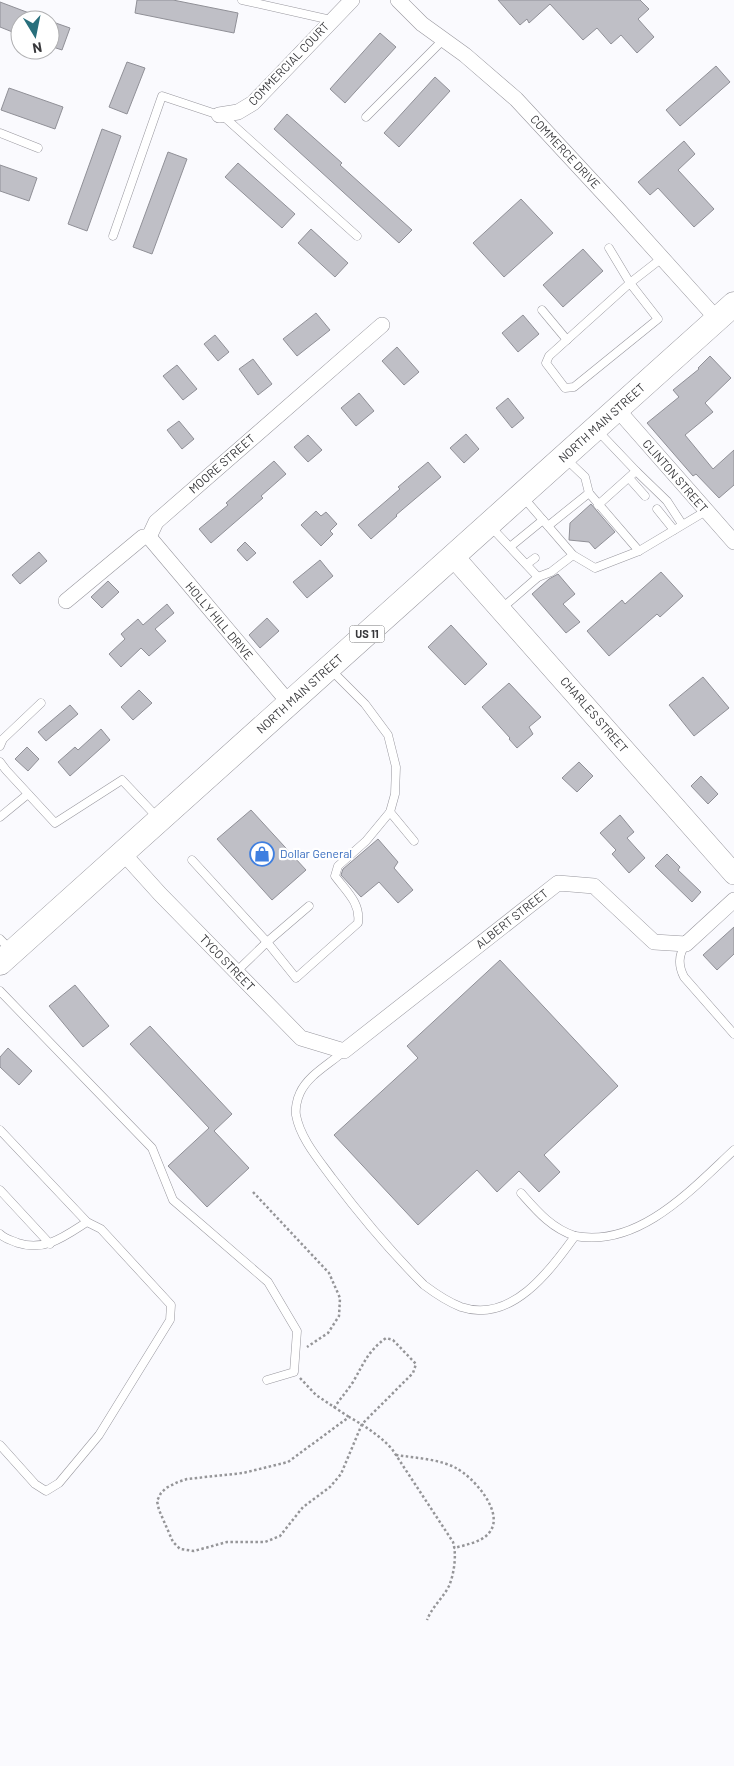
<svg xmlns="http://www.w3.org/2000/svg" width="734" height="1766" viewBox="0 0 734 1766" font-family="Barlow,sans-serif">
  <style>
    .building { fill: #bfbfc6; stroke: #909097 }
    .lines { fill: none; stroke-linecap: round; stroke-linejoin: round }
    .lane-casing { stroke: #98979e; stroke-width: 9 }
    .street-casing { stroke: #98979e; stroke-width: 16 }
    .secondary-casing { stroke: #98979e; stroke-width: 22 }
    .primary-casing { stroke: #98979e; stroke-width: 25 }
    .path { stroke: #959598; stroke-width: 2.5; stroke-dasharray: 2.5 2.5; stroke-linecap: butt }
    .lane { stroke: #fff; stroke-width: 8 }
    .street { stroke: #fff; stroke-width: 15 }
    .secondary { stroke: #fff; stroke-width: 21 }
    .primary { stroke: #fff; stroke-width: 24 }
    .labels { text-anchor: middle; stroke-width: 4.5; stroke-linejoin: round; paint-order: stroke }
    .shield { fill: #fff; stroke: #747476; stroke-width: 1 }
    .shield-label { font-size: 11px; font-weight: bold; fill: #38383b }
    .street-label { font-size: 12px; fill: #38383b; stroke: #fff }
    .shop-label { font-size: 12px; fill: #366cbe; stroke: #fff; text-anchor: start }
  </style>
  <rect width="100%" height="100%" fill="#fafafe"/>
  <g class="building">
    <path d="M137,0H173L238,13L234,33L135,13Z"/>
    <path d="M498,0H640L649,9L638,19L654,37L637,53L621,35L611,44L597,28L583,40L550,4L529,23L527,19L520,25Z"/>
    <path d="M0,2L45,19V20H20V35L0,27Z"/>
    <path d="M50,21L70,28L62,50L50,46Z"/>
    <path d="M380,33L396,47L345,103L330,89Z"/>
    <path d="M127,62L145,68L127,114L109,107Z"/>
    <path d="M716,66L730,82L680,126L666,110Z"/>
    <path d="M435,77L450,91L399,147L384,133Z"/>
    <path d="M9,88L63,107L55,129L1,110Z"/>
    <path d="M287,114L342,163L340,165L412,230L399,243L274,129Z"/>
    <path d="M102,129L121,136L87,231L68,224Z"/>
    <path d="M684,141L695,154L678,170L714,209L694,227L658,188L650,195L638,182Z"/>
    <path d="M168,152L187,159L152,254L133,247Z"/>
    <path d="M238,163L295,214L282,228L225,177Z"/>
    <path d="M0,165L37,178L29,201L0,191Z"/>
    <path d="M521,199L553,233L504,277L473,243Z"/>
    <path d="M311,229L348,263L335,277L298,243Z"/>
    <path d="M583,249L603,271L563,307L543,285Z"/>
    <path d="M316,313L330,330L297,356L283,339Z"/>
    <path d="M523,315L539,334L518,352L502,333Z"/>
    <path d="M215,335L229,352L218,361L204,344Z"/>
    <path d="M397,347L419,372L404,385L382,361Z"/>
    <path d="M710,356L731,378L705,403L713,412L685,435L713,469L734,450V485L719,498L696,474L693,476L647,423L679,397L673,390L699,369L698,368Z"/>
    <path d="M253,359L272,384L258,395L239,369Z"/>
    <path d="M177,365L197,389L183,400L163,376Z"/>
    <path d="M359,393L374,411L356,426L341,408Z"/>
    <path d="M508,398L524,418L512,428L496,408Z"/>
    <path d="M179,421L194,439L182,449L167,430Z"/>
    <path d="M466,434L479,449L464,463L450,448Z"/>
    <path d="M308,435L322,450L308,462L294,447Z"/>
    <path d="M274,461L286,474L261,496L263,498L211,543L199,529L228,505L226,503Z"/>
    <path d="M428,462L441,477L396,515L397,516L371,539L358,525L400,489L398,487Z"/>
    <path d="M591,504L615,532L595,549L589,542L569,540L570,523Z"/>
    <path d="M316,511L321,516L326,512L337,524L330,531L333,534L321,546L301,525Z"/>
    <path d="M245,542L256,553L247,561L237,550Z"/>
    <path d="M39,552L47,561L20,584L12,575Z"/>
    <path d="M320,560L333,576L307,598L293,582Z"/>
    <path d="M661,572L683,596L660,617L657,614L609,656L587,631L622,600L625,604Z"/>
    <path d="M558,574L575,594L563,604L580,622L566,633L532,594L549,579Z"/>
    <path d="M108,581L119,592L102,608L91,597Z"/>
    <path d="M167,604L174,613L155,629L166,641L149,656L141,648L121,667L109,654L125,639L121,634L138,619L143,625Z"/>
    <path d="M267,618L279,631L260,648L249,635Z"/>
    <path d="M451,625L487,664L465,685L428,647Z"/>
    <path d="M703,677L729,708L694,736L669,705Z"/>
    <path d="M509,683L541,717L529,727L533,734L517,748L509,739L510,738L482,707Z"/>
    <path d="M139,690L152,703L133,720L121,707Z"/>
    <path d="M70,705L78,714L46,741L38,732Z"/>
    <path d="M101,729L110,740L70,776L58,762L75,747L78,750Z"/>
    <path d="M27,747L39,759L28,771L15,759Z"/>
    <path d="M579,762L593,776L577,792L562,778Z"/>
    <path d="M701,776L718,794L708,804L691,786Z"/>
    <path d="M251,810L306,870L272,900L217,839Z"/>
    <path d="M620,815L634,832L627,838L645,858L629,873L612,854L616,850L600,833Z"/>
    <path d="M378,839L398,862L394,868L413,890L398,903L379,882L361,897L341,875L343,869Z"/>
    <path d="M667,854L680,867L678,870L701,892L692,902L655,866Z"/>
    <path d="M734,927V954L717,970L703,955Z"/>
    <path d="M500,960L618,1086L544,1155L560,1172L539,1192L519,1171L497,1192L477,1170L418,1225L334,1135L418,1058L407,1046Z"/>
    <path d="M75,985L109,1026L83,1047L49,1006Z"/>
    <path d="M150,1026L232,1114L214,1131L249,1168L207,1207L168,1166L209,1128L130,1044Z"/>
    <path d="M8,1048L32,1071L19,1085L0,1067V1057Z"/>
  </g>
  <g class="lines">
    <g class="lane-casing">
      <g id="lane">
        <path d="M242,0L331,20"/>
        <path d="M222,115L357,236"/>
        <path d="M366,117L443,40"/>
        <path d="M0,133L38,148"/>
        <path d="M113,236L162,96L219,115"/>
        <path d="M609,248L630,283L549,356L546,363L565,388L574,387L658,319L630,283L662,258"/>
        <path d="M542,310L567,340"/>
        <path d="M597,430L636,471L598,505"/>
        <path d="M565,458L585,477L589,493L639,551"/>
        <path d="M636,471L667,501L682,524"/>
        <path d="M629,478L645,496"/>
        <path d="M523,497L573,555L551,572L538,577"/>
        <path d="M657,509L674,530"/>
        <path d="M548,526L589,493"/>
        <path d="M491,527L538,577L501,609"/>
        <path d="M510,547L543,520"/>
        <path d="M573,555L595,568L639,551L706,511"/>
        <path d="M527,564L535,558"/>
        <path d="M0,746L3,739L41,703"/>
        <path d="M0,762L6,770L55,823L122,780L157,817"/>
        <path d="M390,812L414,841"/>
        <path d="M0,817L28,794"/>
        <path d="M192,860L267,942L309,906"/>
        <path d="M0,939L11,950"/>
        <path d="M686,944C678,955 678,965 684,977L734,1034"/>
        <path d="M236,972L267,942L296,978L358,923C361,903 346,891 335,876L338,866L366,841L390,812L395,794L396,767L388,735L365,704L331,670"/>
        <path d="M0,991L152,1148L173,1200L268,1282L297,1331L294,1372L267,1380"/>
        <path d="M344,1051C330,1064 308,1075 300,1093C297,1099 295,1109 296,1115C300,1138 319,1160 332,1178C360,1215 391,1252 424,1285C436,1294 448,1302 461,1307C511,1324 550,1271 575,1236C551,1228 537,1211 521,1193"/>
        <path d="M0,1130L87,1222"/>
        <path d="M0,1190L50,1244"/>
        <path d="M0,1234C5,1239 11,1240 18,1243C45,1252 65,1236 87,1222L101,1229L171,1305L170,1320L99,1435L59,1483L46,1491L35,1484L0,1445"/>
        <path d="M575,1236C639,1248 692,1189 734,1150"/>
      </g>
    </g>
    <g class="street-casing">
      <g id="street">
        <path d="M398,0L422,24L465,55L516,99L617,208L717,319"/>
        <path d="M219,115L238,112L253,103L352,0"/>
        <path d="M617,409L734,542"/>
        <path d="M149,537L156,522L382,325"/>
        <path d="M149,537L290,704"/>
        <path d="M66,601L143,537H149"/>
        <path d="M123,853L160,894L301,1038L344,1051L558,883L594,886L654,942L686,944L734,900"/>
      </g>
    </g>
    <g class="secondary-casing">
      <path id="secondary" d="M453,556L734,874"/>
    </g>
    <g class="primary-casing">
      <path id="primary" d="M0,963L734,304"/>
    </g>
    <g class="path">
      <path d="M253,1192L329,1273L340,1298L339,1316L328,1333L307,1347"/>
      <path d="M300,1378L316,1395L349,1417"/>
      <path d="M334,1408C340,1399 347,1391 353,1382C364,1363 368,1351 386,1338L393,1340L416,1364L413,1373L362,1424L341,1474L330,1487L303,1507L280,1536L265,1542H227L194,1551L180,1549L173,1542L159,1510L157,1501L161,1493L166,1488L178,1482L187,1479L243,1473L288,1462L349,1417C365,1426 379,1435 392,1449L453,1542C457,1555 454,1574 449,1586C443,1598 432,1607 427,1620"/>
      <path d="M396,1455C416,1458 439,1459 456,1468C473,1477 506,1513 489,1533C482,1542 465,1545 454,1548"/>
    </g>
    <use href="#lane" class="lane"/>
    <use href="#street" class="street"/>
    <use href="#secondary" class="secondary"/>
    <use href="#primary" class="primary"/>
  </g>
  <defs>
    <g id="shop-ring" transform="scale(1.25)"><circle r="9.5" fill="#fff" stroke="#3f7fe0" stroke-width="1.5"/><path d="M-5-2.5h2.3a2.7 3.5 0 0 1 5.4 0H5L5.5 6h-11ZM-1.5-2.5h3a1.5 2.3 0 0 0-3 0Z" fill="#3f7fe0"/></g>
  </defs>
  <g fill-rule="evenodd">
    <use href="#shop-ring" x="262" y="854"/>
  </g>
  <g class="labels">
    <rect class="shield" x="349.5" y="625.5" width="35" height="17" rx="4"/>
    <g class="shield-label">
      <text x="367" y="638">US 11</text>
    </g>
    <g class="street-label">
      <text transform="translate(289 64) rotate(-46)" y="4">COMMERCIAL COURT</text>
      <text transform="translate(565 152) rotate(47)" y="4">COMMERCE DRIVE</text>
      <text transform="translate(602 423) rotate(-42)" y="4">NORTH MAIN STREET</text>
      <text transform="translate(222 464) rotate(-41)" y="4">MOORE STREET</text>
      <text transform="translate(675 476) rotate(49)" y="4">CLINTON STREET</text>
      <text transform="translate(219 621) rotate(50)" y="4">HOLLY HILL DRIVE</text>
      <text transform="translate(300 694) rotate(-42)" y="4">NORTH MAIN STREET</text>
      <text transform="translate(594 715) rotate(49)" y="4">CHARLES STREET</text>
      <text transform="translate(512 919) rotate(-38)" y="4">ALBERT STREET</text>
      <text transform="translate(227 963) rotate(46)" y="4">TYCO STREET</text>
    </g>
    <g class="shop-label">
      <text x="280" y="858">Dollar General</text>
    </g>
  </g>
  <g transform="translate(35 35) rotate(170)"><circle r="24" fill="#ffffff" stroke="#afafb1"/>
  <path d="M0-4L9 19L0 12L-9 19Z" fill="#286f7c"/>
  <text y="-8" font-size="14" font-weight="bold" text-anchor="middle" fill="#38383b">N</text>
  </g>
</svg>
